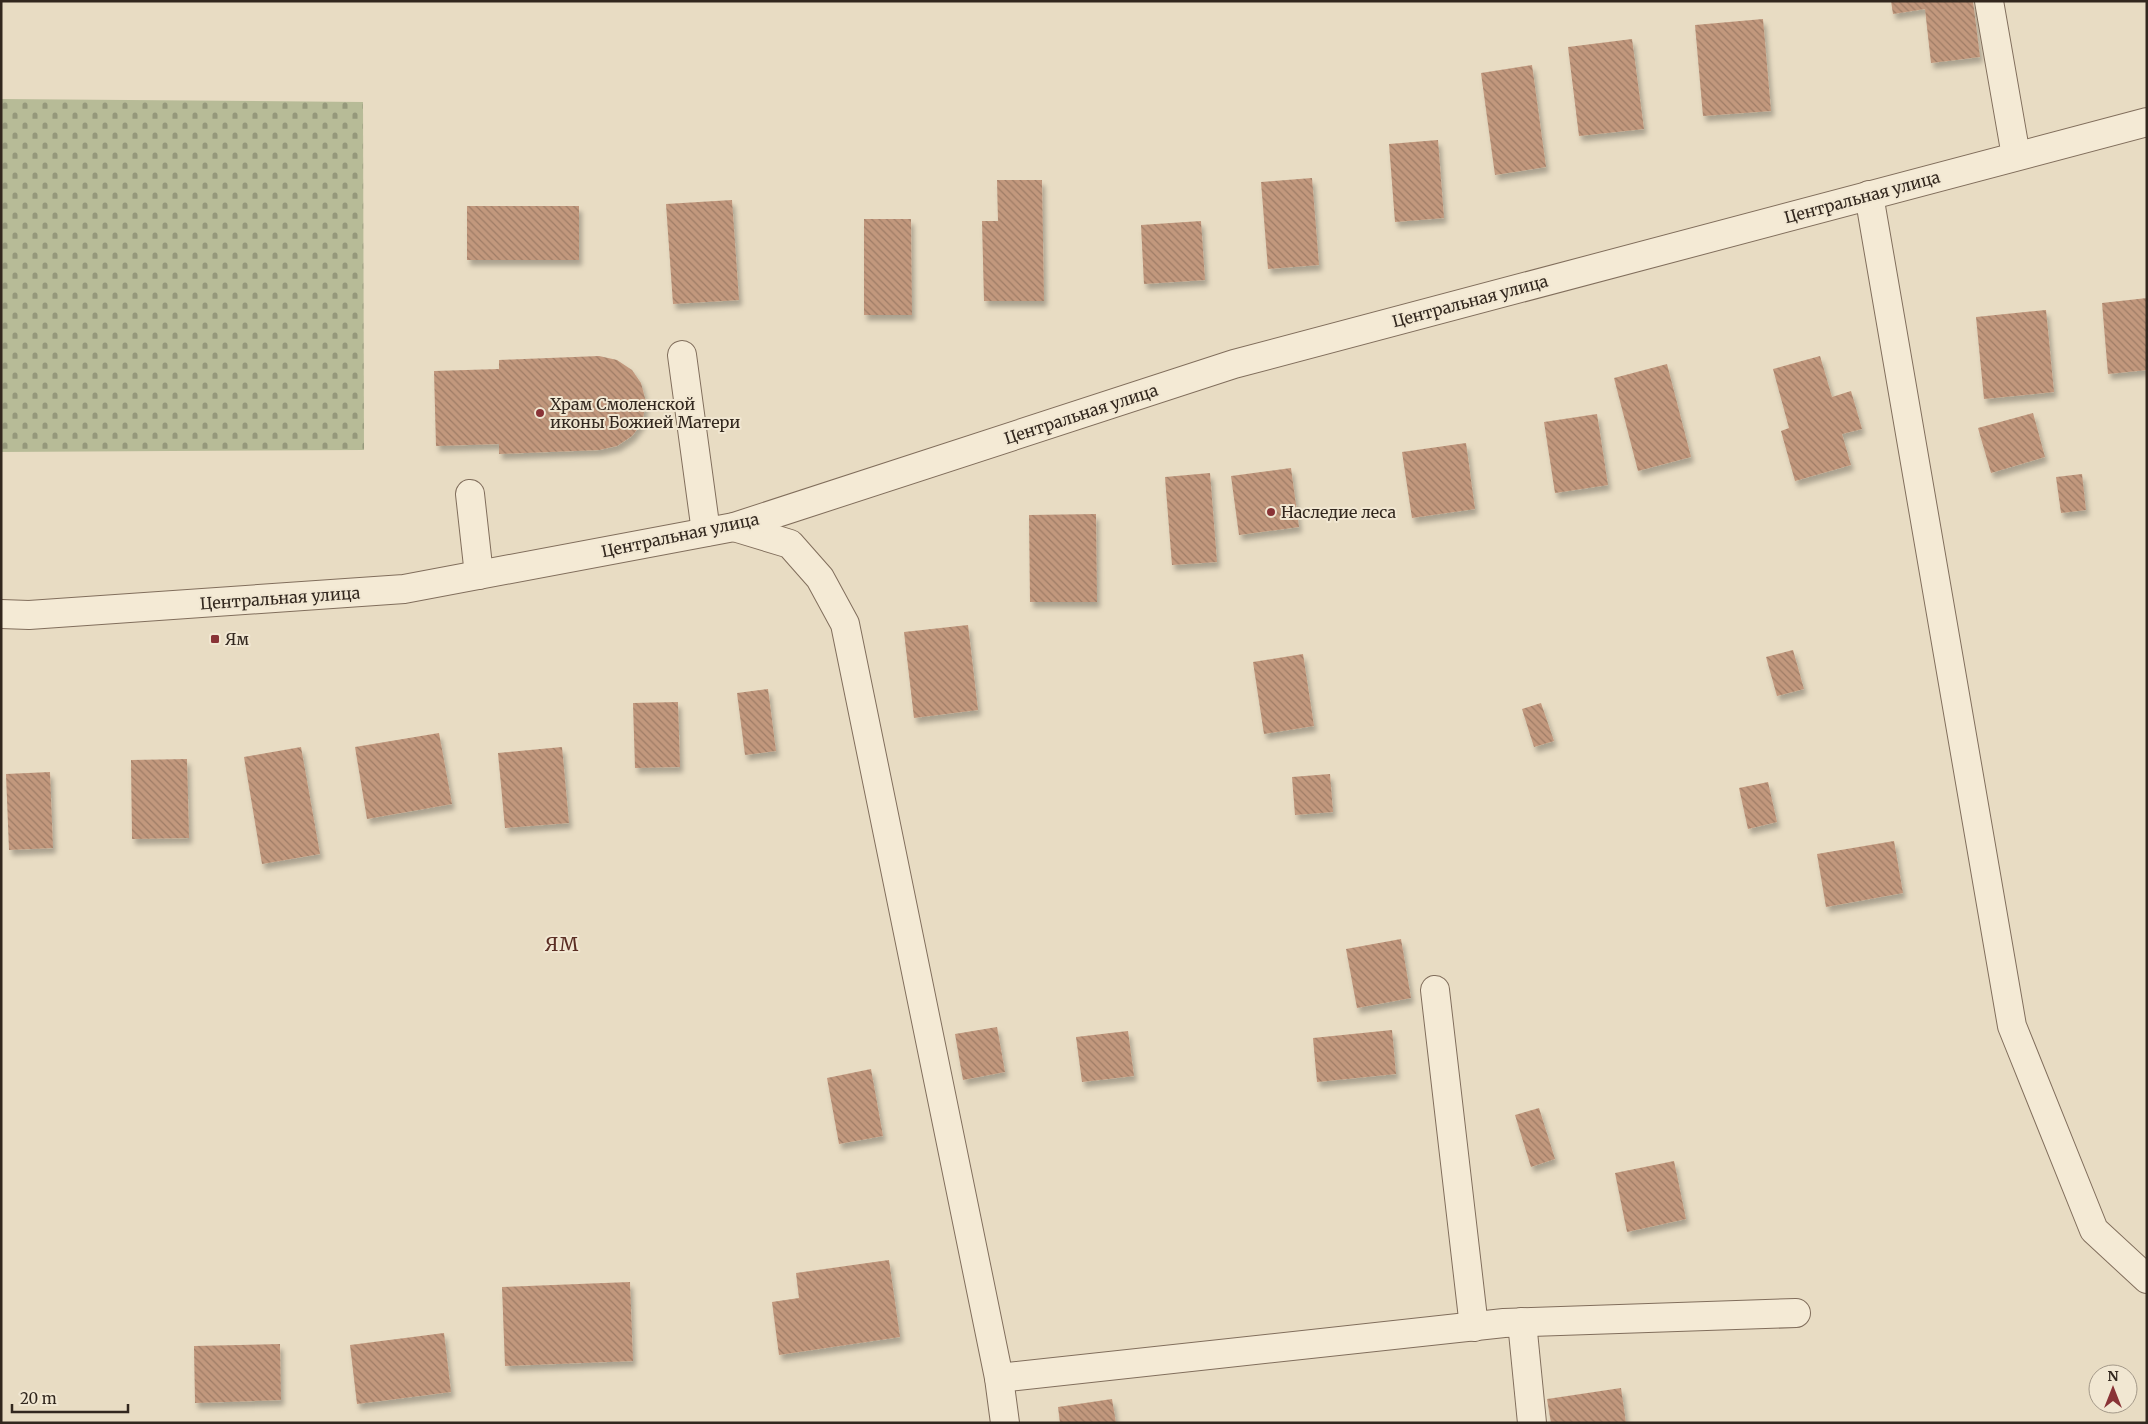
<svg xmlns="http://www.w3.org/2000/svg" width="2148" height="1424" viewBox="0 0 2148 1424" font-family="Merriweather,serif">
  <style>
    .cemetery { fill: url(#cemetery-stones) }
    .building { fill: url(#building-back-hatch); filter: url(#shadow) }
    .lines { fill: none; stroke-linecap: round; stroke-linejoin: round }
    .minor-casing { stroke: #816e5c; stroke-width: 30 }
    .minor { stroke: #f4ead5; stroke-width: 28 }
    .poi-dot { fill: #893336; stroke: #f1e7d2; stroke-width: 2 }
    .labels { text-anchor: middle; stroke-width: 4; stroke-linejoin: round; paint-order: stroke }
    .street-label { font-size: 16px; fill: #32271e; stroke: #f1e7d2 }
    .poi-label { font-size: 16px; fill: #32271e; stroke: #f1e7d2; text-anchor: start }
    .quarter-label { font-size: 19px; letter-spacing: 1px; fill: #5a2d23; stroke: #f1e7d2 }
  </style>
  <defs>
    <pattern id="cemetery-stones" width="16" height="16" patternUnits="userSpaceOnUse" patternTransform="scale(1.25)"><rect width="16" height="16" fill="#b7bb97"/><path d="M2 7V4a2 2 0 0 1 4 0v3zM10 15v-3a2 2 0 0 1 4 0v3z" fill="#95987b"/></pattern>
    <pattern id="building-back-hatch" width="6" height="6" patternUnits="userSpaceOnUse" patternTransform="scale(1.25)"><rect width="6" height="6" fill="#c2987d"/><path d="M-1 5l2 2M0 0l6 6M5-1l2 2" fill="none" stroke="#9e7c66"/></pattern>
    <filter id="shadow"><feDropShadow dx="3" dy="5.5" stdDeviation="2.5" flood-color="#0004"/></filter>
  </defs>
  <rect width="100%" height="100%" fill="#e8dcc3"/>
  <path class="cemetery" d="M1,99L363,102L364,450L1,452Z"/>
  <g class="building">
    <path d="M1891,1H1973L1980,57L1931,63L1925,9L1893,14Z"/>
    <path d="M1763,19L1771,111L1703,116L1695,25Z"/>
    <path d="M1632,39L1644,129L1579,136L1568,47Z"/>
    <path d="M1532,65L1546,167L1495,175L1481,73Z"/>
    <path d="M1438,140L1444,218L1395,222L1389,144Z"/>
    <path d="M1312,178L1319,265L1268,269L1261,182Z"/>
    <path d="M997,180H1042L1044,301H984L982,221H998Z"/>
    <path d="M732,200L739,300L673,304L666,204Z"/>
    <rect x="467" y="206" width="112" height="54"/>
    <path d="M864,219H911L912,315H864Z"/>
    <path d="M1201,221L1205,280L1144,284L1141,225Z"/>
    <path d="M2147,298V370L2108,374L2102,303Z"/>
    <path d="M2046,310L2054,392L1984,399L1976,317Z"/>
    <path d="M599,356L617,360L632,370L641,383L646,402L642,423L632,436L617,446L599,450L499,454V444L436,446L434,371L499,369V360Z"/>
    <path d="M1820,356L1832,397L1851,391L1862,429L1842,434L1851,465L1795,481L1781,431L1789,428L1773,369Z"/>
    <path d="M1667,364L1691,457L1638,471L1614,378Z"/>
    <path d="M2033,413L2045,457L1991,473L1978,428Z"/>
    <path d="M1597,414L1608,485L1555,493L1544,422Z"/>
    <path d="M1466,443L1475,509L1412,518L1402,452Z"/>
    <path d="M1291,468L1299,527L1239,535L1231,476Z"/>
    <path d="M1210,473L1217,562L1172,565L1165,477Z"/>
    <path d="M2082,474L2086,510L2061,513L2056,477Z"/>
    <path d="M1096,514L1097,602H1030L1029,515Z"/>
    <path d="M968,625L978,710L914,718L904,632Z"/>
    <path d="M1793,650L1804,689L1777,696L1766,657Z"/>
    <path d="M1303,654L1314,726L1264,734L1253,662Z"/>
    <path d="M768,689L776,751L745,755L737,693Z"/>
    <path d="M678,702L680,767L635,768L633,703Z"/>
    <path d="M1541,703L1554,741L1534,747L1522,709Z"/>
    <path d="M439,733L452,804L367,819L355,747Z"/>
    <path d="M301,747L320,854L262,864L244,757Z"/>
    <path d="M562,747L569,823L505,828L498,753Z"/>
    <path d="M187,759L189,838L132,839L131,760Z"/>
    <path d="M50,772L53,848L9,850L6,774Z"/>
    <path d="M1330,774L1333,812L1295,815L1292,777Z"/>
    <path d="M1768,782L1777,822L1748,829L1739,788Z"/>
    <path d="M1894,841L1903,893L1826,907L1817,854Z"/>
    <path d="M1401,939L1411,998L1357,1008L1346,949Z"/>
    <path d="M997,1027L1005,1072L963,1080L955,1034Z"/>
    <path d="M1392,1030L1396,1074L1317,1082L1313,1038Z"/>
    <path d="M1128,1031L1134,1076L1082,1082L1076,1037Z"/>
    <path d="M871,1069L883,1136L839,1144L827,1078Z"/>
    <path d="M1539,1108L1555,1159L1531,1167L1515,1115Z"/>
    <path d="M1674,1161L1686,1219L1627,1232L1615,1173Z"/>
    <path d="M889,1260L900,1337L779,1355L772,1302L799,1298L796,1273Z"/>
    <path d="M630,1282L633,1361L505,1366L502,1287Z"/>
    <path d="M444,1333L451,1392L357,1404L350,1345Z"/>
    <path d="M280,1344L281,1400L195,1403L194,1346Z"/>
    <path d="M1621,1388L1626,1423H1551L1547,1399Z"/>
    <path d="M1112,1399L1116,1423H1060L1058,1407Z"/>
  </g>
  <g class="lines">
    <g class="minor-casing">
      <g id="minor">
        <path d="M1989,1L2016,156"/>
        <path d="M1869,195L2012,1026L2094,1230L2147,1279"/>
        <path d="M682,355L706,532"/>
        <path d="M470,494L479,575"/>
        <path d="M734,527L790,544L820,578L845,624L999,1378L1005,1423"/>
        <path d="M1,614L29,615L404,589L734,527L1234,364L2147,122"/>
        <path d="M1435,990L1474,1327"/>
        <path d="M1522,1322L1532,1423"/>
        <path d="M999,1378L1504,1323L1796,1313"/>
      </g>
    </g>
    <use href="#minor" class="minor"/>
  </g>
  <g class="poi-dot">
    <circle cx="540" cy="413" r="5"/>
    <circle cx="1271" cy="512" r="5"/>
    <rect x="210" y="634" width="10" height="10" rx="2.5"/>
  </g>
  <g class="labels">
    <g class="street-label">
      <text transform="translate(1862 197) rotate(-15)" y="6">Центральная улица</text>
      <text transform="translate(1470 301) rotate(-15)" y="6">Центральная улица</text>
      <text transform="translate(1081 414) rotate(-18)" y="6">Центральная улица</text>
      <text transform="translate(680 535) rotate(-12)" y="6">Центральная улица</text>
      <text transform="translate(280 598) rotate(-4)" y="6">Центральная улица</text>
    </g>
    <g class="poi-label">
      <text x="550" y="410">Храм Смоленской<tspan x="550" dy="18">иконы Божией Матери</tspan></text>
      <text x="1281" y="518">Наследие леса</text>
      <text x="225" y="645">Ям</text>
    </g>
    <g class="quarter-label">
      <text x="562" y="951">ЯМ</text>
    </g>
  </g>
  <rect width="2148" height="1424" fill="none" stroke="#32271e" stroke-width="5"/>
  <g transform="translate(2113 1389)"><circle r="24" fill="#f1e7d2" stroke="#a59a8a"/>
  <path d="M0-4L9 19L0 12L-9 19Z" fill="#893336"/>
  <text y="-8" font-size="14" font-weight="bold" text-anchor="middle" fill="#32271e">N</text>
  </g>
  <path d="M12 1404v8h116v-8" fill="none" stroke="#32271e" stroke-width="2.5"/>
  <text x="20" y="1404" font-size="15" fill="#32271e" stroke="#f1e7d2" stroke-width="4" paint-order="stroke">20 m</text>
</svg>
